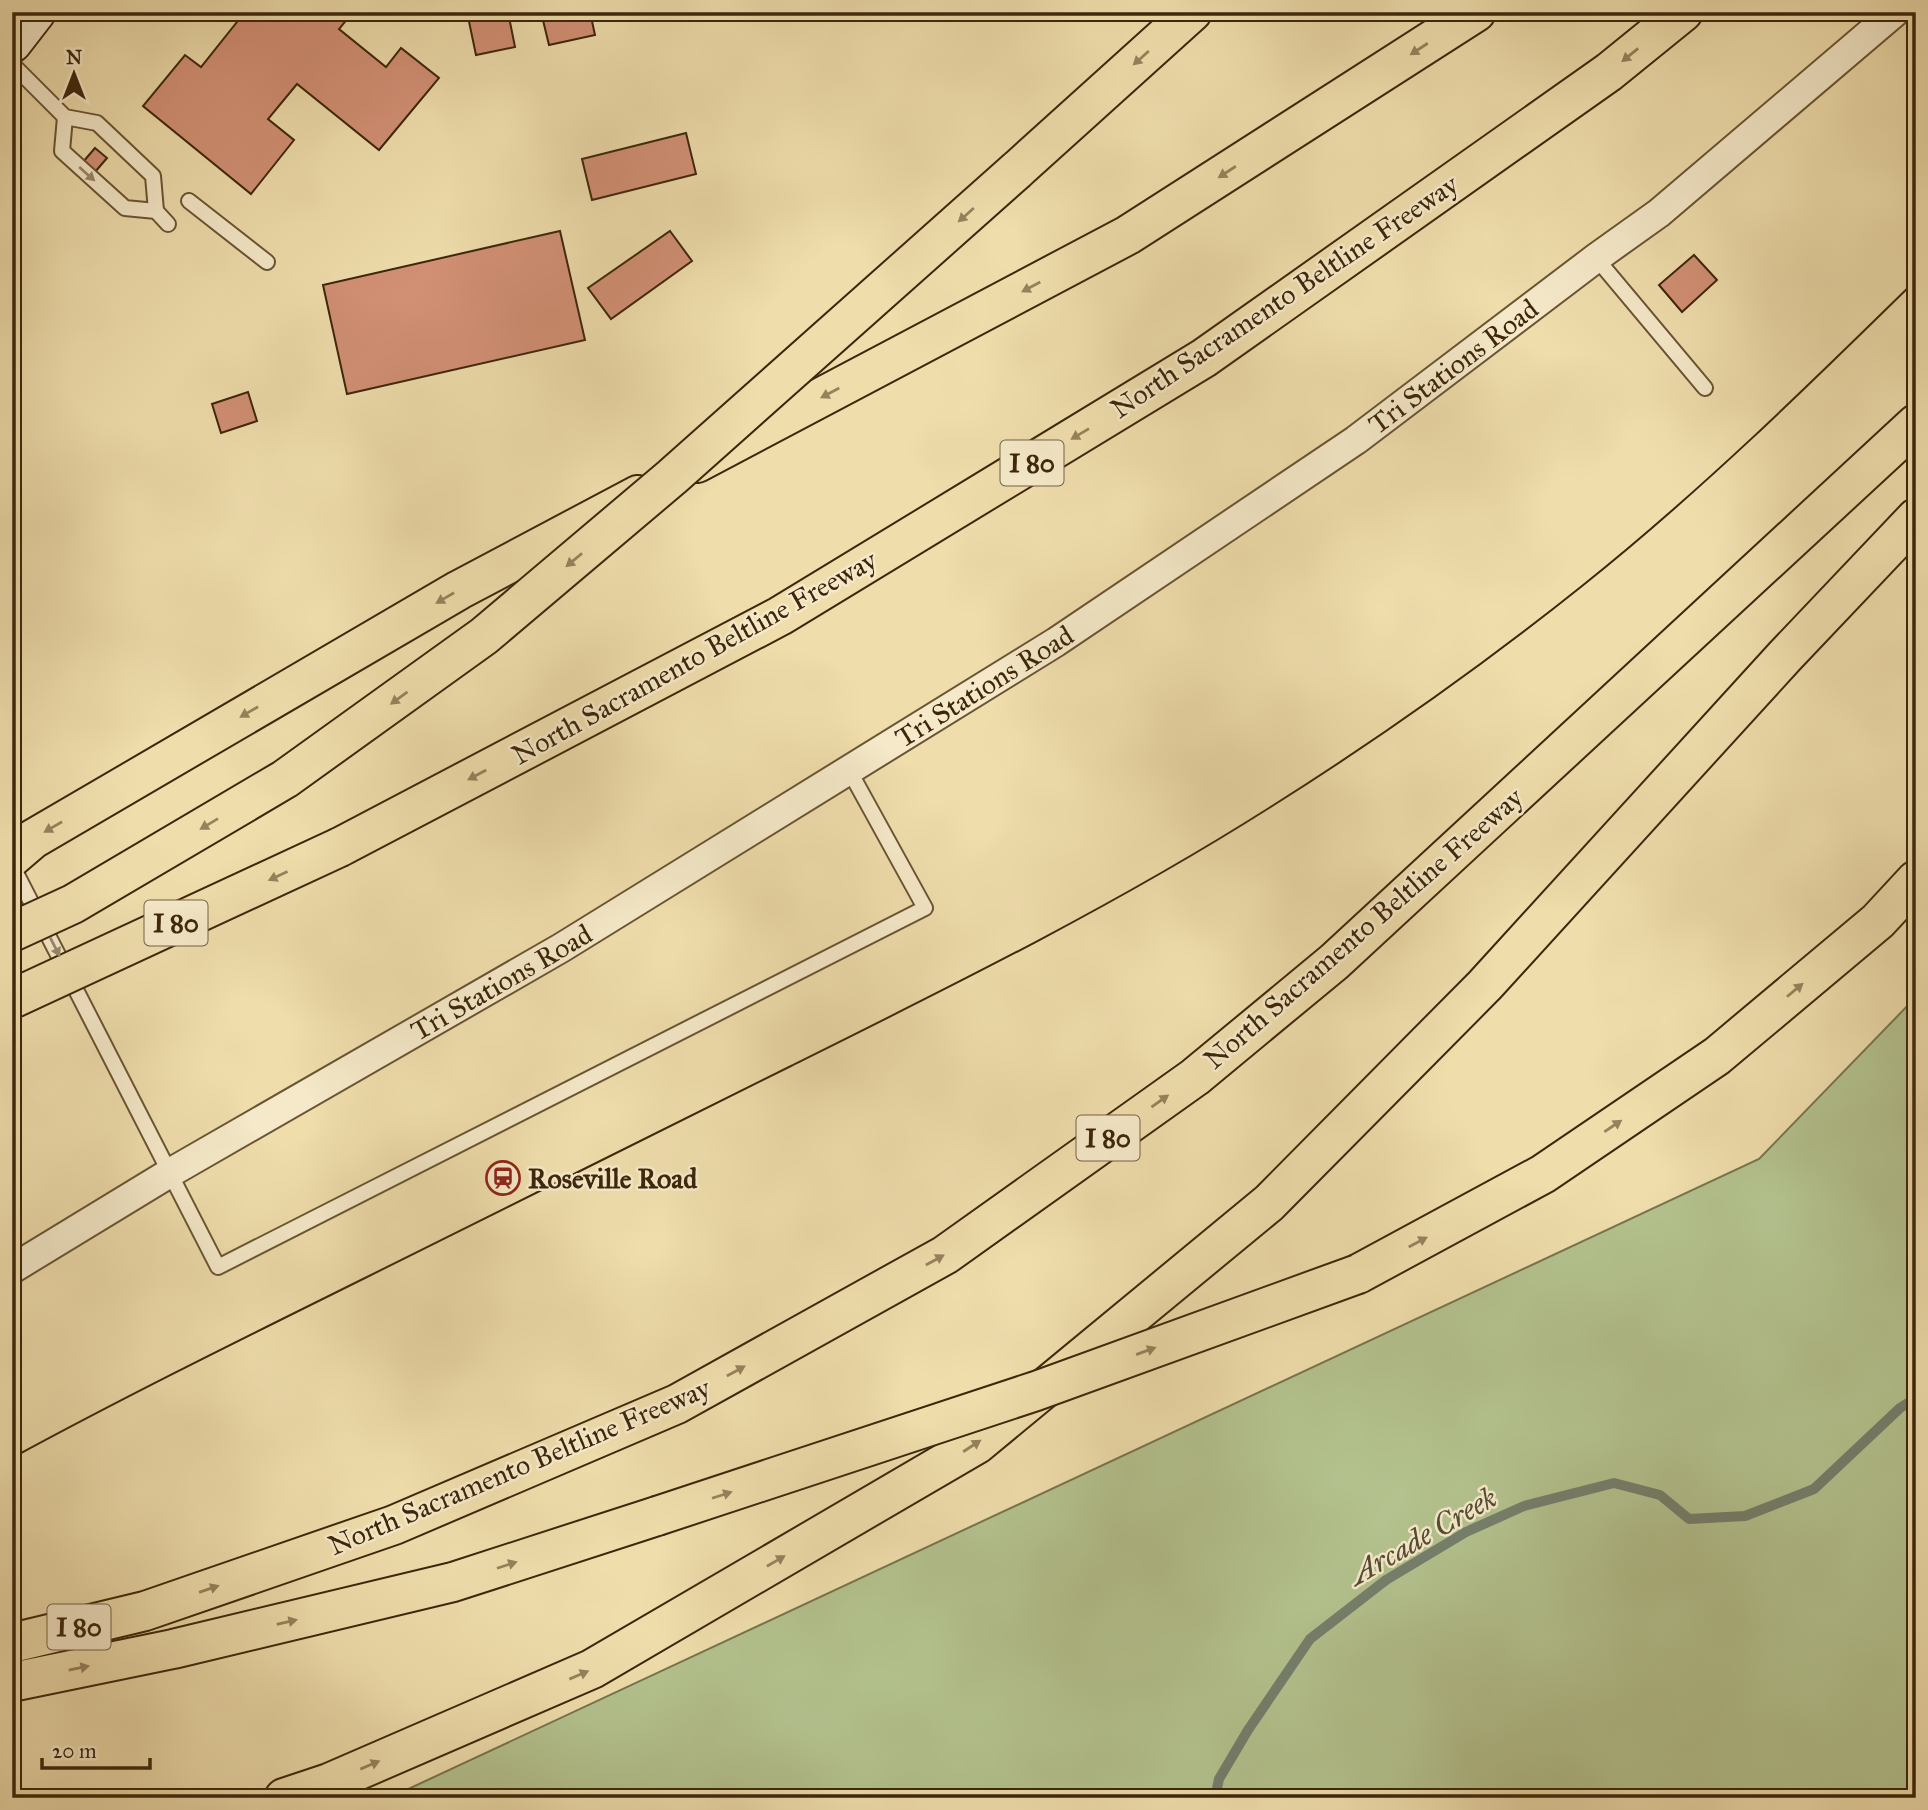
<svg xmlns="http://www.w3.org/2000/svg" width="1928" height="1810" viewBox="0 0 1928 1810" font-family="'IM FELL Great Primer',serif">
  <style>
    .green { fill: #b3c28e; stroke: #78744c; stroke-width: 2 }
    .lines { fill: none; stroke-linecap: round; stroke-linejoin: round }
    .stream { stroke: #757f6c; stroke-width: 10 }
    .building { fill: #d29075; stroke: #3d260b; stroke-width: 2 }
    .service-casing { stroke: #6a5433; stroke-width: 18 }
    .minor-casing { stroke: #6a5433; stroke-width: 32 }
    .secondary-casing { stroke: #3d260b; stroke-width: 42 }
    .motorway-casing { stroke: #3d260b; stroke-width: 42 }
    .service { stroke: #f5e9c9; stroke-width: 14 }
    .minor { stroke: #f5e9c9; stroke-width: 28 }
    .secondary { stroke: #f5e9c9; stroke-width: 38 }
    .motorway { stroke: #efddac; stroke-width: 38 }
    .tram { stroke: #3d260b; stroke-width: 2 }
    .motorway-bridge-casing { stroke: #3d260b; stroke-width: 42; stroke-linecap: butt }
    .motorway-bridge { stroke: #efddac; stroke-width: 38 }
    .oneway { fill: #96825c }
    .oneway2 { fill: #99886a }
    .labels { text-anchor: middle; stroke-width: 5; stroke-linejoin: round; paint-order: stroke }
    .shield { fill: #f5e9c9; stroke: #746044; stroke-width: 2 }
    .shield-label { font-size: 26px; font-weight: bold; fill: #3d260b }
    .street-label { font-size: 28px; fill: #3d260b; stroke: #f5e9c9 }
    .poi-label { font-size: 28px; font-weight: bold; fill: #3d260b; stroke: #f5e9c9; text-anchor: start }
    .water-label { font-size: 30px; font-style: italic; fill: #544b34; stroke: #f5e9c9 }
  </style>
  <rect width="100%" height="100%" fill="#efddac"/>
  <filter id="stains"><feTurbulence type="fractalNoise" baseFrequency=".00286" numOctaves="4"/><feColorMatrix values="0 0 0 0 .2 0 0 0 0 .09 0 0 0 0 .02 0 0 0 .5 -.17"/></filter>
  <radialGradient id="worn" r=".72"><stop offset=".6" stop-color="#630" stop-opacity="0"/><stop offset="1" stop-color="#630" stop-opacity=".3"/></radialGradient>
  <path class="green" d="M1916,997V1798H389L1759,1159Z"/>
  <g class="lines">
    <path class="stream" d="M1215,1798L1219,1779L1248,1730L1310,1639L1386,1580L1466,1532L1524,1506L1614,1483L1660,1495L1689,1519L1745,1516L1814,1489L1900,1408L1916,1398"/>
  </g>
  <g class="building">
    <path d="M245,12H353L339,29L386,67L401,48L439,78L379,150L297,84L268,119L294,140L251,194L143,106L185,55L201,67Z"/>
    <path d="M467,12H508L515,47L476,55Z"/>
    <path d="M541,12H590L595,35L549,45Z"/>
    <path d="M686,133L696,174L592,200L582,159Z"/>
    <path d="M95,148L107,158L95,172L83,162Z"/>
    <path d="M560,231L585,340L347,394L323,285Z"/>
    <path d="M670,231L692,261L611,319L588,288Z"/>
    <path d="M1694,255L1717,280L1682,312L1659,285Z"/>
    <path d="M248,392L257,421L221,433L212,404Z"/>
  </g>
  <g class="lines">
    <g class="service-casing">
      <g id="service">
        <path d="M12,64L65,117L97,123L153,176L156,211"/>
        <path d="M65,117L62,151L125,208L156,211L168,224"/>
        <path d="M189,201L267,262"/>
        <path d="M1596,258L1705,388"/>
        <path d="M12,865L218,1267L925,908L849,770"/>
      </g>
    </g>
    <g class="minor-casing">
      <path id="minor" d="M12,1269L168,1174L561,948L1056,642L1356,440L1596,258L1659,213L1895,12"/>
    </g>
    <g class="secondary-casing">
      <path id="secondary" d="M12,43L36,12"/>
    </g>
    <g class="motorway-casing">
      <g id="motorway">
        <path d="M1017,170L1192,12"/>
        <path d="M697,463L1128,235L1476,12"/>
        <path d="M340,847L780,616L1204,358L1609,72L1683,12"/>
        <path d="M12,857L33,839L459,590L638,495"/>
        <path d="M1358,1274L1543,1174L1717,1056L1878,921L1916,880"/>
        <path d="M12,1643L145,1611L394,1525L677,1404L945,1255L1195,1077L1334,962L1916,424"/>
        <path d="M12,1682L173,1649L453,1582L657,1516"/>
        <path d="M284,1798L329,1783L592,1669L977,1444L1269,1203L1485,985L1785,656L1916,518"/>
      </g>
    </g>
    <use href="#service" class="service"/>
    <use href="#minor" class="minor"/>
    <use href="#secondary" class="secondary"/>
    <use href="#motorway" class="motorway"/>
    <path class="tram" d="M12,1458C128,1395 246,1337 365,1278C507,1207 649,1137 791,1066C952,986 1116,905 1269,808C1377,740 1482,666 1582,586C1700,492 1809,385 1916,280"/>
    <g class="motorway-bridge-casing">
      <g id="motorway-bridge">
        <path d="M12,932L73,904L285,779L484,636L672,477L1017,170"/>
        <path d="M12,999L340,847"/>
        <path d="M657,1516L1036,1391L1358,1274"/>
      </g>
    </g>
    <use href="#motorway-bridge" class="motorway-bridge"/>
  </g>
  <defs><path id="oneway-solid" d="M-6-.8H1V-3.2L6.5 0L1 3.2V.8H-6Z" transform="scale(1.75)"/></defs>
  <g class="oneway">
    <use href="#oneway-solid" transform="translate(1419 49) rotate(147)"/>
    <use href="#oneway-solid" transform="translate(1630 55) rotate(141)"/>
    <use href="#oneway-solid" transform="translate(1141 58) rotate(138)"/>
    <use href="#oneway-solid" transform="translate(1227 172) rotate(147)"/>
    <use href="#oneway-solid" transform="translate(966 215) rotate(138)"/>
    <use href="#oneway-solid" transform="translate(1031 287) rotate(152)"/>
    <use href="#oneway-solid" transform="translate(830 393) rotate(152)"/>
    <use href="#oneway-solid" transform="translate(1080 434) rotate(149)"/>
    <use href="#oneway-solid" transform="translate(574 560) rotate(140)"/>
    <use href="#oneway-solid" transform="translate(445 598) rotate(150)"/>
    <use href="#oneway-solid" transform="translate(399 698) rotate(144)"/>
    <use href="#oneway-solid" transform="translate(249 712) rotate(150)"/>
    <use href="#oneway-solid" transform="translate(477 775) rotate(152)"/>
    <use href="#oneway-solid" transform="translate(209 824) rotate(149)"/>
    <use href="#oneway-solid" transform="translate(53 827) rotate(150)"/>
    <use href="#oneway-solid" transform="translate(278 876) rotate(155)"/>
    <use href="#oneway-solid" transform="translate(1795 990) rotate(-40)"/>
    <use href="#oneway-solid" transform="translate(1160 1101) rotate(-35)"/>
    <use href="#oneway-solid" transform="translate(1613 1126) rotate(-34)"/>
    <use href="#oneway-solid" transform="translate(1418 1242) rotate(-28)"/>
    <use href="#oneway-solid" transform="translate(935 1260) rotate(-29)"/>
    <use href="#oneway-solid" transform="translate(1146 1351) rotate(-20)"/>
    <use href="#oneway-solid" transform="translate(736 1371) rotate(-29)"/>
    <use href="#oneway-solid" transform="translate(972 1446) rotate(-33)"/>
    <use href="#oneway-solid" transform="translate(722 1495) rotate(-18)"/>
    <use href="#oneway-solid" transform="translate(776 1561) rotate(-30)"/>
    <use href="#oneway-solid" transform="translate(507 1565) rotate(-18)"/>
    <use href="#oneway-solid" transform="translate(209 1589) rotate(-19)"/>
    <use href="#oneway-solid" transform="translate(287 1622) rotate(-13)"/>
    <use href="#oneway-solid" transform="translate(79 1668) rotate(-11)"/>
    <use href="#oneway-solid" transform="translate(579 1675) rotate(-23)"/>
    <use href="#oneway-solid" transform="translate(370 1765) rotate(-23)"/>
  </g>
  <g class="oneway2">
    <use href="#oneway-solid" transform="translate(87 174) rotate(42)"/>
    <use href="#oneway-solid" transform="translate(55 947) rotate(63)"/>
  </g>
  <defs>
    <g id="station-ring" transform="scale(1.75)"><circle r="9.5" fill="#f5e9c9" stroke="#8f2418" stroke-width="1.5"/><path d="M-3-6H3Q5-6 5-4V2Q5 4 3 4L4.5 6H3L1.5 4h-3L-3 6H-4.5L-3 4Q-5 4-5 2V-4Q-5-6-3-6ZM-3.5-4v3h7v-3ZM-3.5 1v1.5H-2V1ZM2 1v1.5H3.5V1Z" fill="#8f2418"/></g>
  </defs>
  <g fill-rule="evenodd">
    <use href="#station-ring" x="503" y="1178"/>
  </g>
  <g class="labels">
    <g class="shield">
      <rect x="1000.5" y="440.5" width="63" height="45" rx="5"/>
      <rect x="144.5" y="900.5" width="63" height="45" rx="5"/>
      <rect x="1076.5" y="1115.5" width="63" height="45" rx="5"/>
      <rect x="47.5" y="1604.5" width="63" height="45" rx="5"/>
    </g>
    <g class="shield-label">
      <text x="1032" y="472">I 80</text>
      <text x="176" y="932">I 80</text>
      <text x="1108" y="1147">I 80</text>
      <text x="79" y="1636">I 80</text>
    </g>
    <g class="street-label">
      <text transform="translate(1284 296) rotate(-34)" y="10">North Sacramento Beltline Freeway</text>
      <text transform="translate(1453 366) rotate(-37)" y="10">Tri Stations Road</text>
      <text transform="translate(694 657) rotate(-29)" y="10">North Sacramento Beltline Freeway</text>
      <text transform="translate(984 686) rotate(-32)" y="10">Tri Stations Road</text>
      <text transform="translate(1363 928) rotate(-41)" y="10">North Sacramento Beltline Freeway</text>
      <text transform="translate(501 982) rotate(-30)" y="10">Tri Stations Road</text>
      <text transform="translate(519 1466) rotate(-23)" y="10">North Sacramento Beltline Freeway</text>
    </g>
    <g class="poi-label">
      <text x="528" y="1188">Roseville Road</text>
    </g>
    <g class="water-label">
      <text transform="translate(1423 1536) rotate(-30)" y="10">Arcade Creek</text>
    </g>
  </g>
  <rect width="1928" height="1810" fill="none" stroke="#efddac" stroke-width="42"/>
  <rect x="14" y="14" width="1900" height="1782" fill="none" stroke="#3d260b" stroke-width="3.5"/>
  <rect x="21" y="21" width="1886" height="1768" fill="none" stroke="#3d260b" stroke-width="2"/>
  <g transform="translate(74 74)" stroke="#f5e9c9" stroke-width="5" paint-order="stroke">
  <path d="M0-5L12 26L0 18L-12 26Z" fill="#3d260b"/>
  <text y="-10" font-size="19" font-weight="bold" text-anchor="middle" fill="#3d260b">N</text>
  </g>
  <path d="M42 1758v10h108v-10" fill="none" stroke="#3d260b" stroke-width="3.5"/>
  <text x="52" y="1758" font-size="21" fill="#3d260b" stroke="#f5e9c9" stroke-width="5" paint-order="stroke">20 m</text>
  <rect width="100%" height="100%" filter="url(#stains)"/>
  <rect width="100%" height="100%" fill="url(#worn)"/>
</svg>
